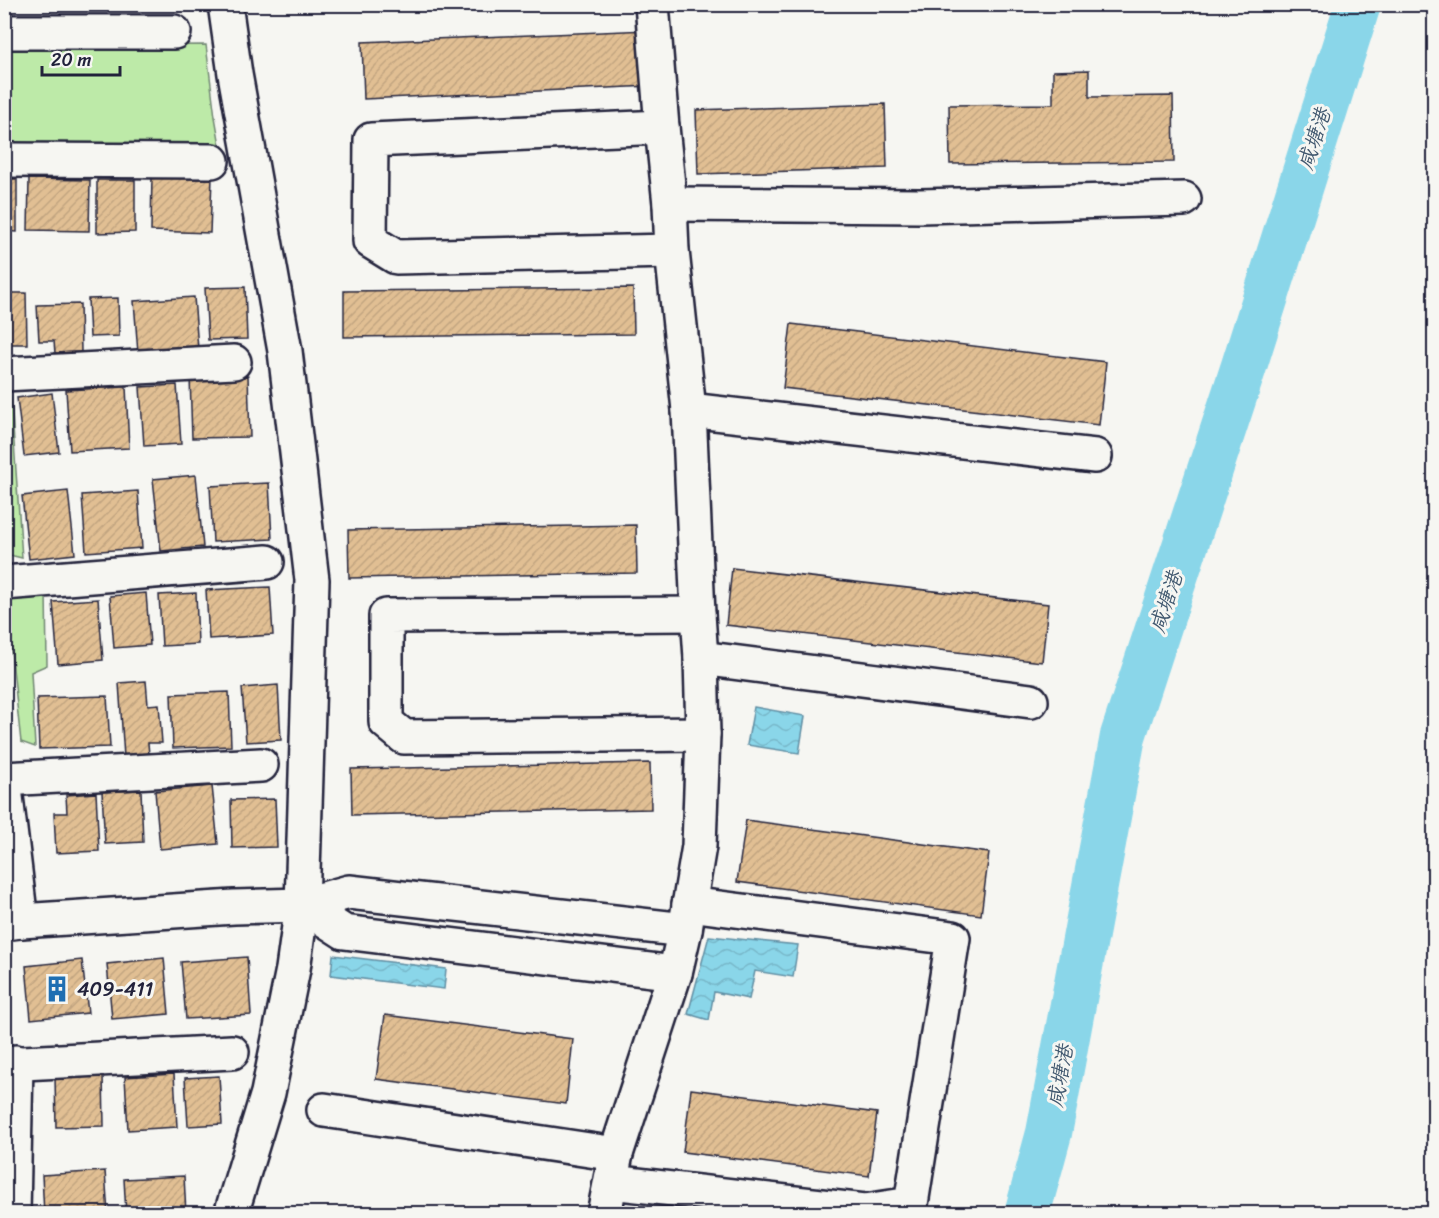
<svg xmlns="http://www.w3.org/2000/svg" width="1439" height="1218" viewBox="0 0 1439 1218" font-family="Sriracha,'LXGW WenKai TC',sans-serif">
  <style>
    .green { fill: #bdeaa8; stroke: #708672; stroke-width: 1.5 }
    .water { fill: url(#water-waves); stroke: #608ea3; stroke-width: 1.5 }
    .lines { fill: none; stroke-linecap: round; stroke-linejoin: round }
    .river { stroke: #8ad6e9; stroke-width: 46 }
    .building { fill: url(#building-hatch); stroke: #22223b; stroke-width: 1.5 }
    .minor-casing { stroke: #22223b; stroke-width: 38 }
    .minor { stroke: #f6f6f2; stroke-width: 33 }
    .labels { text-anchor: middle; stroke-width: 6; stroke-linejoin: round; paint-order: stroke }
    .poi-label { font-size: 20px; fill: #22223b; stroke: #f6f6f2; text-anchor: start }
    .water-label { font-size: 21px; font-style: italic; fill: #41586f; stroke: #f6f6f2 }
  </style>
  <defs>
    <pattern id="water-waves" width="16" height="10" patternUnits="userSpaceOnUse" patternTransform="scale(1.5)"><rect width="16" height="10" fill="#8ad6e9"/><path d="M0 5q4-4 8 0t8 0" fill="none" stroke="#77b7c9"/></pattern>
    <pattern id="building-hatch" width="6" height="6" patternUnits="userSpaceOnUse" patternTransform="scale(1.5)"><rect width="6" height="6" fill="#e1bf93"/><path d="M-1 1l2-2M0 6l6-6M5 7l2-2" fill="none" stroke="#c1a480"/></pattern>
  </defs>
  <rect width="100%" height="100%" fill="#f6f6f2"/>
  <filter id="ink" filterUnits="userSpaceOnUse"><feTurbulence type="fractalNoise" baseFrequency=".0167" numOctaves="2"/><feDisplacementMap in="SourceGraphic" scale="12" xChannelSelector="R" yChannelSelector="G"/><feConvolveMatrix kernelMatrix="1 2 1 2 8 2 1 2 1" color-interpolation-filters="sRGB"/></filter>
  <g filter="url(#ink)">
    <g class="green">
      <path d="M206,45L215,117L221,151L5,143V47Z"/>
      <path d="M4,384H10L22,558L5,554Z"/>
      <path d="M46,590L47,665L31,672L35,747L21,742L5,595Z"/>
    </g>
    <g class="water">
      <path d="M754,707L805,716L799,753L747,745Z"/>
      <path d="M709,936L798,945L793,977L755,971L749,999L714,992L709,1020L688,1014Z"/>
      <path d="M333,955L446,969L444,989L331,975Z"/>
    </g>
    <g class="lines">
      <path class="river" d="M1027,1214L1049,1133L1123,736L1244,366L1358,4"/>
    </g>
    <g class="building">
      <path d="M648,30L651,86L364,99L362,42Z"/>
      <path d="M1089,70V97L1173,96L1174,162L950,164L949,105L1053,104V71Z"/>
      <path d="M885,104L887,168L698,174L696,110Z"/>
      <path d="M152,175L212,177L210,233L151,231Z"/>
      <path d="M4,179H17V232L4,231Z"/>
      <path d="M29,179L90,180L89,231L28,230Z"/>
      <path d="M97,180H135V232L97,233Z"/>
      <path d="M245,287L247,339L208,340L205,288Z"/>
      <path d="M633,288L634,334L344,337V291Z"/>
      <path d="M4,293H26L27,344H4Z"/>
      <path d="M194,297L198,349L138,353L134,301Z"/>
      <path d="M118,298L119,336L90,337L88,299Z"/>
      <path d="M80,304L81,352L55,353L54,341H39L37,305Z"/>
      <path d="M791,324L1106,362L1099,425L783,388Z"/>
      <path d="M248,376L250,437L192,438L190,377Z"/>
      <path d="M177,385L181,444L144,446L140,387Z"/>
      <path d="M126,387L129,448L70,451L66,390Z"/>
      <path d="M52,393L59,452L24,456L17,398Z"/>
      <path d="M196,475L203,547L161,551L153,479Z"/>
      <path d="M269,483L272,539L213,542L210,486Z"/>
      <path d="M68,491L75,554L29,559L22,496Z"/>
      <path d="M138,491L142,548L86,552L82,495Z"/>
      <path d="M636,525L637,573L349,578L348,530Z"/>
      <path d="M732,568L1048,604L1042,662L726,625Z"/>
      <path d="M270,587L273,635L209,639L206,590Z"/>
      <path d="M146,593L150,645L114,648L110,596Z"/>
      <path d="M196,593L198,644L162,646L159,595Z"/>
      <path d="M98,599L103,660L58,664L53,602Z"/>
      <path d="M146,681L148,705L159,704L162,743H148L149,755L124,757L119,683Z"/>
      <path d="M278,685L281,740L246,742L242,688Z"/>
      <path d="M229,692L231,746L173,748L171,694Z"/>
      <path d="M107,696L110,747L39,749L37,698Z"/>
      <path d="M650,763L651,809L352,815L351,769Z"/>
      <path d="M212,786L218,844L160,849L155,791Z"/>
      <path d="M141,790L143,842L105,844L102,792Z"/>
      <path d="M96,793L99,851L56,853L54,813H67L66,795Z"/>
      <path d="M275,799L277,847L232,848L231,800Z"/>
      <path d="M746,820L989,853L981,915L737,882Z"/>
      <path d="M247,957L251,1015L186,1019L181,962Z"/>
      <path d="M164,958L169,1014L112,1019L107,964Z"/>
      <path d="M82,960L88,1013L31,1019L26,966Z"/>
      <path d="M385,1015L573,1039L566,1104L376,1079Z"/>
      <path d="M174,1074L177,1127L128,1130L125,1077Z"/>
      <path d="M103,1075L104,1126L56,1127L55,1076Z"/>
      <path d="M219,1076L222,1124L188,1126L185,1078Z"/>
      <path d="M691,1089L877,1113L869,1176L683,1152Z"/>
      <path d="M105,1171L108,1214H44L42,1175Z"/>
      <path d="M184,1176L186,1214H126L124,1179Z"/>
    </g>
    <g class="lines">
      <g class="minor-casing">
        <g id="minor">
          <path d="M225,4L235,74L285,351L312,580L302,905L293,969L268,1093L231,1214"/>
          <path d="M4,32H174"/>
          <path d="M662,127L371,140L370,241L396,257L672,251"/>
          <path d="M4,160L212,161"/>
          <path d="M670,204L920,206L1184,199"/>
          <path d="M4,374L234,362"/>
          <path d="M689,410L1095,456"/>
          <path d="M4,583L267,562"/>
          <path d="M698,614L386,616V722L404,737L703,734"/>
          <path d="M701,658L1031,701"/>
          <path d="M4,779L261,765"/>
          <path d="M4,780L21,921"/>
          <path d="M302,905L344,932L675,973"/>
          <path d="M4,923L21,921L234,907L302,905L349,892L685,930"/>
          <path d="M4,1064L232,1052"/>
          <path d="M324,1110L616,1154"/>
          <path d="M611,1182L865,1211L911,1204L953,938L689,904"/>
          <path d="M13,1214L16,1062"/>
          <path d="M604,1214L616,1154L675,973L685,930L699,846L703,734L701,658L698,614L689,410L672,251L670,204L662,127L652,4"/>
        </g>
      </g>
      <use href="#minor" class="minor"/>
    </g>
  </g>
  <defs>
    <g id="building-bare" transform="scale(2.07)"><path d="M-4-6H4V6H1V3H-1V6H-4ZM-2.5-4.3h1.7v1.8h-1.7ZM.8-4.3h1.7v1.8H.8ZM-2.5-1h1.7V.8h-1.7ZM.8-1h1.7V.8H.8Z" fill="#1f6fb2" stroke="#f6f6f2" stroke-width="2.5" paint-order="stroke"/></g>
  </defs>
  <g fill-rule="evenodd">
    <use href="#building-bare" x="57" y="989"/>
  </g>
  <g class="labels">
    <g class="poi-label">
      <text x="77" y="996">409-411</text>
    </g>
    <g class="water-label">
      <text transform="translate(1314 139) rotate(-72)" y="7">咸塘港</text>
      <text transform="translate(1166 602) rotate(-72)" y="7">咸塘港</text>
      <text transform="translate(1060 1076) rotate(-80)" y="7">咸塘港</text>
    </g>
  </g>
  <rect width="1439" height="1218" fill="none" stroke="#f6f6f2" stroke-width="24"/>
  <rect x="12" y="12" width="1415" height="1194" fill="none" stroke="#22223b" stroke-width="2" filter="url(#ink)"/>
  <path d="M42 66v9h78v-9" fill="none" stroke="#22223b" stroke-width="3"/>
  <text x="51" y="66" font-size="18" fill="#22223b" stroke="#f6f6f2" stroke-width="4.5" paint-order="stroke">20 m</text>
</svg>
